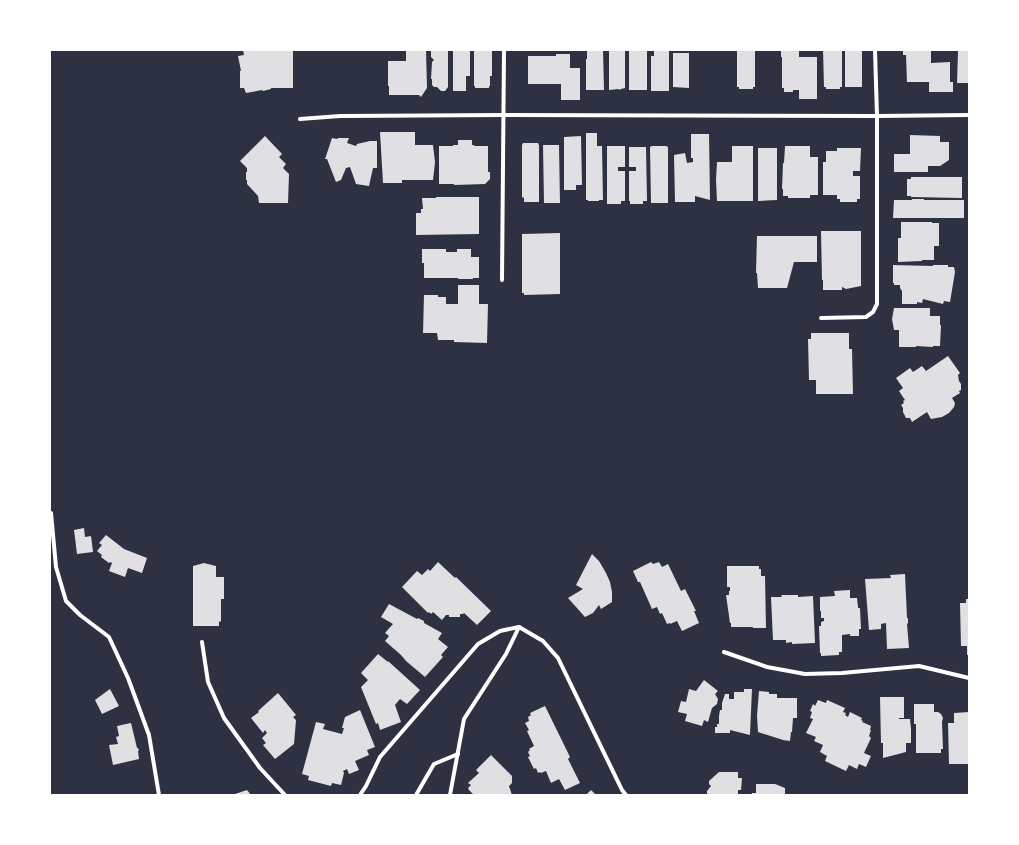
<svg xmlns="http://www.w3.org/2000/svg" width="1019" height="845" viewBox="0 0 1019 845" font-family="'Zilla Slab',serif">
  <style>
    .building { fill: #e0e0e3 }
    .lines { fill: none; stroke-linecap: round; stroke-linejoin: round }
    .minor { stroke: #fff; stroke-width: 4 }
  </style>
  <rect width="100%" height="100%" fill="#2d3142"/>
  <g class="building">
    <path d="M243,50H293V88H271V89L263,91L262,90L246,93L244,88H240V71H241L238,56L244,55Z"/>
    <path d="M406,50H426L427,88L421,97L419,95H389V86H388V61H406Z"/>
    <path d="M431,50H448V87L445,91H441L437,87H434L432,85V79H431L432,62L434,60L431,57Z"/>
    <path d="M453,50H470V76H466V91H453Z"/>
    <path d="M474,50H492V76H490V86H489V88H475V86H474Z"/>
    <path d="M587,50H603L604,90H586V59H587Z"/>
    <path d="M609,50H625V88L621,89L619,90V89L609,90Z"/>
    <rect x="629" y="50" width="18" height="40"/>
    <path d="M654,50H669V91H651V56H654Z"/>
    <path d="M737,50H755V87H753V89H739V87H737Z"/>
    <path d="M781,50H799V57H817V99H799V90H793V92H784V88H782V57H781Z"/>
    <path d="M823,50H842V87H840V89H826V87H824Z"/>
    <rect x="845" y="50" width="17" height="37"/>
    <path d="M903,50H931V63L950,62V82H953V92H929V82H907L906,55H903Z"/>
    <path d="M958,51H969V83H957Z"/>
    <path d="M673,53H689V88L673,87Z"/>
    <path d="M556,54H570V68H580V100H561V84H528V56H556Z"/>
    <path d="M380,132H415V145H433L435,162L433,180H402V183H383Z"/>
    <path d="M586,133H597V146H602L603,200H599V201H588V200H586Z"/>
    <path d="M691,134H709L710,200L695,196V202H675L674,155L685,153L687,163L693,162V158H691Z"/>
    <path d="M910,135L940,136V142H949V160L940,166H928V172H894V154H910Z"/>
    <path d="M265,136L282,154L279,157L286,164L283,168L289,174L288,203H259L258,196L247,184V180H246V172H247V168L240,161Z"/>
    <path d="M581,136L582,185H576V190H564V137Z"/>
    <path d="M332,138L337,139L338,138H349L347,143L356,146L357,144L370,141H377V168H373L369,186L356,184L350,167L346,168L341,180L336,182L327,159H325Z"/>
    <path d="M458,140H472V145H474V146H488V172H490V179L485,184L454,185V184H439V146H453V145H458Z"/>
    <path d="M523,143H538L539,145V202H524V198L522,197V145Z"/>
    <path d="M543,145H559L560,203H544Z"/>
    <path d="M607,146H625V167H618V171H625V201H621V204H607Z"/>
    <path d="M652,146H666L668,147V203H651L650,147Z"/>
    <path d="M732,146H753V201H717L716,180L717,162H732Z"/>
    <path d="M785,146H810V157H818V195H810V198H788V196H783V189H782L783,163H784Z"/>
    <path d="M629,147H646L647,201H643V204H630V201H629V171H636V167H629Z"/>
    <path d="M758,148H777V200L758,201Z"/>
    <path d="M837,148H861L860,171H853V176H860V199H857V202H840V199H837V195H823V162H826V151H837Z"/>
    <path d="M911,177H962V198L911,197V196H907V179H911Z"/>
    <path d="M436,197H479V234L416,235V213H421V209H423L422,198H436Z"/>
    <path d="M912,199H924V200H964V218H893L894,200H912Z"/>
    <path d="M901,222H932V223H939V246H934V260H922V261L898,262V238H901Z"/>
    <path d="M821,231H861V286L846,289L842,287V290H823V280H822Z"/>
    <path d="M560,233V294L524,295V293H522V234Z"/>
    <path d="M757,236H817V262H794L787,288H758L757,273H756Z"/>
    <path d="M422,249H446V252H457V249H471V257H479V278H473V279H458V278H424V263H422Z"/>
    <path d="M893,265L933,266V265H948V267H954L955,272L950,302L944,301L943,304L923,299L922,303L917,302V304H902V291L900,288V285H894V283H893Z"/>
    <path d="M458,285H479V304H488L487,343L454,342V340H438L437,333H423L424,295H438V297H446V304H458Z"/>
    <path d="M894,308H930V316H940V325H941L940,346H933V347L916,346V347H899V330H894L892,319Z"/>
    <path d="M811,333H849V349H852L853,394H816V380H809L808,339H811Z"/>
    <path d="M948,356L960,373L958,375L959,381L961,384V390L959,391L960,393L952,398L955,403L954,407L949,413L942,417L931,419L927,412L912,422L910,418H906L903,412V408L901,405L904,403L903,401L905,400L899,391L903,388L896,378L910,368L913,372L922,366L926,371Z"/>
    <path d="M84,528L85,537L91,536L93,552L77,554L74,530Z"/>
    <path d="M106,535L124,549L147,558L142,573L128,568L125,577L109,571L112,563L110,562L109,563L101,557L102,555L97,551L102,545L99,543Z"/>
    <path d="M592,554L599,561L606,573L610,582L612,592V602L601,609L599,605L593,613L585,617L568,598L583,589L576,585Z"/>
    <path d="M438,562L455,578L456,577L491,611L477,625L464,613L463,614H460V617H449V615H446L442,620L433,612L431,614L429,612L428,613L402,587L417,571L422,575L428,569L430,571Z"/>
    <path d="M651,562L653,564L659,562L662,567L668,564L681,591L685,589L696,611H694L699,623L682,631L677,621L670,624V623L667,624L662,613L660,614L657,607L652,609L640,582H638L633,571Z"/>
    <path d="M204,563L216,566V577H224V599H221V621L219,622V626H193V566Z"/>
    <path d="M727,566H759V569H761V576H765L766,628H753V627H731V623H730L726,595H729V591H730V587H727Z"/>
    <path d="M905,574L907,618H908V623L907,624L909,648L887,649L886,623L881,624V629L869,630L865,579L891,578L890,575Z"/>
    <path d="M850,590V598H857L858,607V608H860L861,629H859V636H850V634L842,635V652H839V655L821,656V653H820L819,626H821V622L824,621V618H821V611H820V597L835,596L834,591Z"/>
    <path d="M781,595H798V597L813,596L815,643L792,644V642L786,643V640H773L771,597H782Z"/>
    <path d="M966,599H969V655H967V646H961L960,603H966Z"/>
    <path d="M389,604L417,619L418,618L424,621V623L442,633L438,639L448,647L441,655L443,657L425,677L406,661L401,655L385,641L389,636L385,633L393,624L381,617Z"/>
    <path d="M378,654L388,662V661L420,690L407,704L400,699L395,705L401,722L380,730L378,723L376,724L361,687L368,680L361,673Z"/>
    <path d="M704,680L718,691L715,694L718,699L717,704L712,708L708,722L704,720L702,726L685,721L687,714L678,712L681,701L686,702L689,689L696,691Z"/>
    <path d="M110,689L119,706L102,714L95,700Z"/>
    <path d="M744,689H752L750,735L730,730V733H715V727H717V724H719V716L720,710H722V703L725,694H729V699H734V692H744Z"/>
    <path d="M759,691L769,692V694H777V698H797V718H793L792,732H791L790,741L783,740L758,732L757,716Z"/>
    <path d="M278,693L296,715L293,717L296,720L294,744L275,759L263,745L266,743L262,738L267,733L265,730L263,733L251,718L259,712L258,711Z"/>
    <path d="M880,697H904V718H899V719H910L911,729V743H906V752L883,758V743H881Z"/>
    <path d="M818,700L826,703L827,700L845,708L843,712L846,713L845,715L848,717L850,712L862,718L861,720L863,721L862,722L871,726L870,730H871L869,736L871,738L864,753L871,756L866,767L859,764L857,769L849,765L846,771L825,761L827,756L820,752L823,745L814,741L816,737L806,733L813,719L810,718L812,712L810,711L813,704L815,706Z"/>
    <path d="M914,704H934V712H938L941,714L943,718L942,722L943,749H941V753H916V724H914Z"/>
    <path d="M545,706L570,757L568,759L580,783L565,790L559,779L551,783L546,771L541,773L540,772L538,773L536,768L534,769L528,757L530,756L528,752L530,750L529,749L534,746L527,731L529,730L525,723L529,721L528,717L531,715L530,713Z"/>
    <path d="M360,710L375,747L367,750L369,755L355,761L359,770L349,774L347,769L343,771L344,773L341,785L332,783L331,786L308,780L309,776L302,774L316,722L325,724L323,729L342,734L344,728H342L345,717Z"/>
    <path d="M969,712V764H949L948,723H954V713Z"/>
    <path d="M131,723L137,748H138L139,751H138L139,759L113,765L109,745L118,744L116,737L119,736L117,726Z"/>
    <path d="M491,755L512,776V783L509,786L512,795H474L469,790L468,788L471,785L468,783L479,773L476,770Z"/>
    <path d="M719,772H738V778H742L741,790H738V795H707V791L711,786L709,784V781Z"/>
    <path d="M756,784H775L785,788V795H752V793H756Z"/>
    <path d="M247,790L251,795H232Z"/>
    <path d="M591,790L596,795H586Z"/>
  </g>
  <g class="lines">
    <g class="minor">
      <path d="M300,119L340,116L503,115L877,116L969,115"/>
      <path d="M502,280L504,50"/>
      <path d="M821,318L866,317L873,312L877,304V116L875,50"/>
      <path d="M51,513L56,567L66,601L80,615L109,637L128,678L149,735L159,795"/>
      <path d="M519,627L543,641L558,658L622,790L626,795"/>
      <path d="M202,642L208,682L224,718L260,768L285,795"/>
      <path d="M724,652L767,667L805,674L842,673L919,666L969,678"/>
      <path d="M360,795L366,786L380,757L478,644L500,631L519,627"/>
      <path d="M416,795L434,764L458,754"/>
      <path d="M450,795L464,719L506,654L519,627"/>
    </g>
  </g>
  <rect width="1019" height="845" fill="none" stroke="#ffffff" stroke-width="102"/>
</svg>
